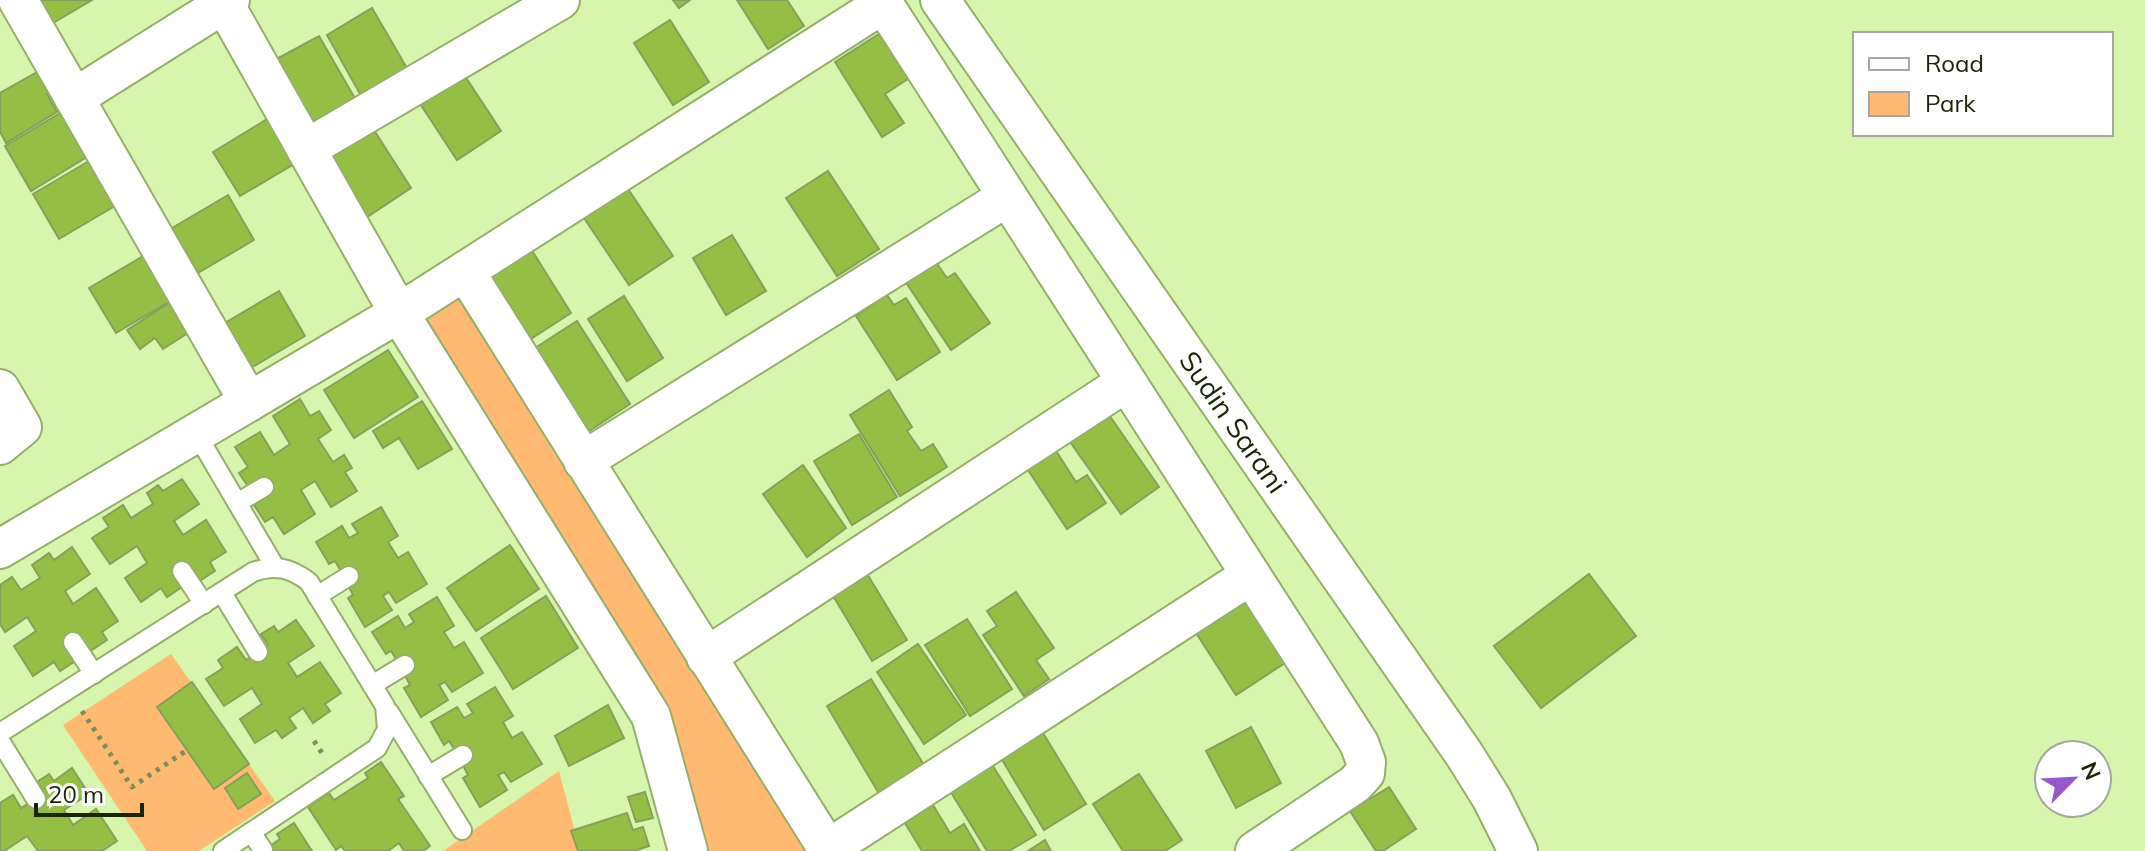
<svg xmlns="http://www.w3.org/2000/svg" width="2145" height="851" viewBox="0 0 2145 851" font-family="Mulish,sans-serif">
  <style>
    .green { fill: #ffb971 }
    .building { fill: #95bf44; stroke: #86a05c; stroke-width: 2 }
    .lines { fill: none; stroke-linecap: round; stroke-linejoin: round }
    .lane-casing { stroke: #95af6b; stroke-width: 22 }
    .street-casing { stroke: #95af6b; stroke-width: 42 }
    .path { stroke: #7b8f5c; stroke-width: 5; stroke-dasharray: 4 6; stroke-linecap: butt }
    .lane { stroke: #fff; stroke-width: 18 }
    .street { stroke: #fff; stroke-width: 38 }
    .labels { text-anchor: middle; stroke-width: 7; stroke-linejoin: round; paint-order: stroke }
    .street-label { font-size: 28px; fill: #1b2509; stroke: #fff }
  </style>
  <rect width="100%" height="100%" fill="#d8f5ad"/>
  <g class="green">
    <path d="M465,271L830,851H687L651,716L399,313Z"/>
    <path d="M171,654L275,801L199,851H147L63,725Z"/>
    <path d="M559,771L580,851H443Z"/>
  </g>
  <g class="building">
    <path d="M32,0H92L48,26Z"/>
    <path d="M673,0H690L679,8Z"/>
    <path d="M737,0H787L804,26L768,49Z"/>
    <path d="M372,8L411,75L364,101L327,35Z"/>
    <path d="M670,20L709,82L673,105L634,43Z"/>
    <path d="M879,34L908,79L885,94L904,123L882,137L835,62Z"/>
    <path d="M319,36L357,102L311,128L273,61Z"/>
    <path d="M459,67L501,131L457,160L415,96Z"/>
    <path d="M39,71L51,91L47,94L57,112L6,143L0,132V93Z"/>
    <path d="M60,113L87,157L31,191L5,146Z"/>
    <path d="M269,118L296,163L240,196L213,152Z"/>
    <path d="M370,124L411,188L367,217L326,153Z"/>
    <path d="M89,161L115,206L59,239L33,194Z"/>
    <path d="M828,171L879,249L837,276L786,198Z"/>
    <path d="M626,186L673,256L629,285L582,215Z"/>
    <path d="M228,195L254,240L198,273L172,228Z"/>
    <path d="M732,235L766,291L726,315L693,258Z"/>
    <path d="M526,241L571,313L529,340L484,268Z"/>
    <path d="M145,255L172,300L116,333L89,288Z"/>
    <path d="M933,258L947,278L955,273L990,323L951,350L903,278Z"/>
    <path d="M279,291L305,336L249,369L223,324Z"/>
    <path d="M887,295L894,305L906,298L940,352L897,380L856,316Z"/>
    <path d="M624,296L663,358L627,381L588,319Z"/>
    <path d="M169,303L188,333L163,349L155,338L140,349L127,330Z"/>
    <path d="M577,321L630,404L586,433L532,350Z"/>
    <path d="M388,350L418,397L354,438L324,390Z"/>
    <path d="M889,390L912,427L907,431L921,451L933,444L947,467L900,496L850,415Z"/>
    <path d="M300,399L310,416L319,411L331,430L318,439L333,462L344,455L352,468L345,472L357,491L331,507L315,481L301,490L315,514L284,534L273,517L265,522L254,505L269,495L260,481L249,488L239,473L248,467L235,447L260,432L274,455L290,444L273,416Z"/>
    <path d="M422,401L452,449L418,469L399,438L383,448L373,431Z"/>
    <path d="M1107,412L1159,487L1121,514L1068,439Z"/>
    <path d="M859,434L897,497L852,525L814,461Z"/>
    <path d="M1056,451L1076,482L1087,475L1106,503L1067,529L1028,470Z"/>
    <path d="M803,465L846,528L807,557L763,494Z"/>
    <path d="M182,479L199,504L174,521L183,535L206,520L226,552L210,562L215,571L198,582L175,576L182,587L167,597L161,588L141,602L125,578L147,563L137,546L110,564L92,538L109,527L103,518L123,505L131,518L153,504L147,493L158,485L163,491Z"/>
    <path d="M381,507L398,536L388,542L398,558L408,552L427,584L396,603L389,592L383,596L392,610L365,627L348,598L353,595L342,573L335,561L329,564L316,542L342,526L349,538L358,533L352,524Z"/>
    <path d="M510,545L539,589L476,631L447,588Z"/>
    <path d="M72,547L90,574L65,591L73,604L96,588L118,621L102,632L107,640L60,671L54,662L33,676L14,646L36,631L27,617L5,632L0,624V585L12,577L21,590L40,578L32,565L49,553L54,560Z"/>
    <path d="M866,572L907,640L872,661L832,594Z"/>
    <path d="M1589,574L1636,636L1541,708L1494,646Z"/>
    <path d="M1016,592L1054,648L1036,660L1049,679L1024,696L983,635L997,626L987,611Z"/>
    <path d="M1240,594L1285,663L1236,695L1191,625Z"/>
    <path d="M546,596L578,648L513,689L481,638Z"/>
    <path d="M437,597L454,626L444,632L454,648L464,642L483,673L452,692L445,682L439,685L448,700L421,717L404,688L410,685L398,662L391,651L386,654L372,632L398,616L405,628L414,622L409,614Z"/>
    <path d="M967,619L1012,689L970,716L925,645Z"/>
    <path d="M296,620L314,646L288,663L297,677L320,662L341,693L325,704L330,711L313,723L303,708L289,718L296,728L282,738L276,730L255,743L240,719L262,704L252,688L224,706L206,679L223,668L218,660L237,647L246,660L268,645L261,634L274,626L278,632Z"/>
    <path d="M918,644L966,715L924,744L877,672Z"/>
    <path d="M871,679L924,765L878,792L827,706Z"/>
    <path d="M192,682L249,764L214,789L157,707Z"/>
    <path d="M495,687L513,716L503,722L512,738L522,732L542,764L511,782L504,772L498,775L507,790L480,807L463,778L468,775L456,752L449,741L444,745L431,722L457,707L464,718L473,713L467,704Z"/>
    <path d="M608,705L624,738L569,766L555,736Z"/>
    <path d="M1251,727L1281,783L1236,808L1206,751Z"/>
    <path d="M1040,728L1086,804L1044,830L998,753Z"/>
    <path d="M381,762L404,796L398,799L430,846L423,851H404L399,843L388,851H345L341,846L336,850L308,807L329,793L334,800L368,778L365,773Z"/>
    <path d="M991,763L1036,835L1009,851H987L949,789Z"/>
    <path d="M72,768L89,794L64,810L73,825L96,809L117,841L102,851H38L27,836L4,851H0V803L13,795L21,808L44,793L37,782L49,774L54,781Z"/>
    <path d="M247,773L261,794L238,809L225,788Z"/>
    <path d="M1139,774L1182,840L1165,851H1123L1093,804Z"/>
    <path d="M1389,787L1416,829L1383,851H1376L1350,811Z"/>
    <path d="M645,792L653,818L636,822L628,797Z"/>
    <path d="M933,805L950,833L964,824L980,851H922L905,823Z"/>
    <path d="M627,813L633,830L643,827L649,846L634,851H578L571,831Z"/>
    <path d="M294,823L312,851H263L280,839L277,834Z"/>
    <path d="M1045,840L1051,851H1028Z"/>
  </g>
  <g class="lines">
    <g class="lane-casing">
      <g id="lane">
        <path d="M206,450L275,567"/>
        <path d="M237,503L264,487"/>
        <path d="M182,571L204,604"/>
        <path d="M222,593L258,652"/>
        <path d="M317,596L349,576"/>
        <path d="M73,642L94,674"/>
        <path d="M372,685L405,665"/>
        <path d="M389,712L462,830"/>
        <path d="M0,733L253,572C275,564 291,568 309,582L385,706L387,729L377,748L223,851"/>
        <path d="M0,741L36,799"/>
        <path d="M428,776L463,755"/>
        <path d="M251,832L263,850"/>
      </g>
    </g>
    <g class="street-casing">
      <g id="street">
        <path d="M18,0L249,402"/>
        <path d="M222,0L399,313L651,716L688,851"/>
        <path d="M881,0L1359,743L1366,762L1365,773L1355,784L1255,851"/>
        <path id="s1" d="M940,0L1464,754L1492,799L1518,851"/>
        <path d="M74,98L230,0"/>
        <path d="M306,149L560,0"/>
        <path d="M465,271L829,851"/>
        <path d="M0,389L22,427L0,445"/>
        <path d="M583,461L1007,197"/>
        <path d="M0,549L399,313L883,4"/>
        <path d="M706,657L1125,383"/>
        <path d="M828,849L1251,575"/>
      </g>
    </g>
    <g class="path">
      <path d="M82,711L132,787L187,750"/>
      <path d="M314,741L322,753"/>
    </g>
    <use href="#lane" class="lane"/>
    <use href="#street" class="street"/>
  </g>
  <g class="labels">
    <g class="street-label">
      <text dy="10" stroke="none"><textPath href="#s1" startOffset="514">Sudin Sarani</textPath></text>
    </g>
  </g>
  <rect x="1853" y="32" width="260" height="104" fill="#ffffff" stroke="#a4a89d" stroke-width="2"/>
  <rect x="1869" y="58" width="40" height="12" fill="#ffffff" stroke="#a4a89d" stroke-width="2"/>
  <text x="1925" y="72" font-size="24" fill="#1b2509">Road</text>
  <rect x="1869" y="92" width="40" height="24" fill="#ffb971" stroke="#a4a89d" stroke-width="2"/>
  <text x="1925" y="112" font-size="24" fill="#1b2509">Park</text>
  <g transform="translate(2073 779) rotate(66)"><circle r="38" fill="#ffffff" stroke="#a4a89d" stroke-width="2"/>
  <path d="M0-6L14 30L0 20L-14 30Z" fill="#9657cd"/>
  <text y="-12" font-size="22" font-weight="bold" text-anchor="middle" fill="#1b2509">N</text>
  </g>
  <path d="M36 803v12h106v-12" fill="none" stroke="#1b2509" stroke-width="4"/>
  <text x="48" y="803" font-size="24" fill="#1b2509" stroke="#ffffff" stroke-width="6" paint-order="stroke">20 m</text>
</svg>
